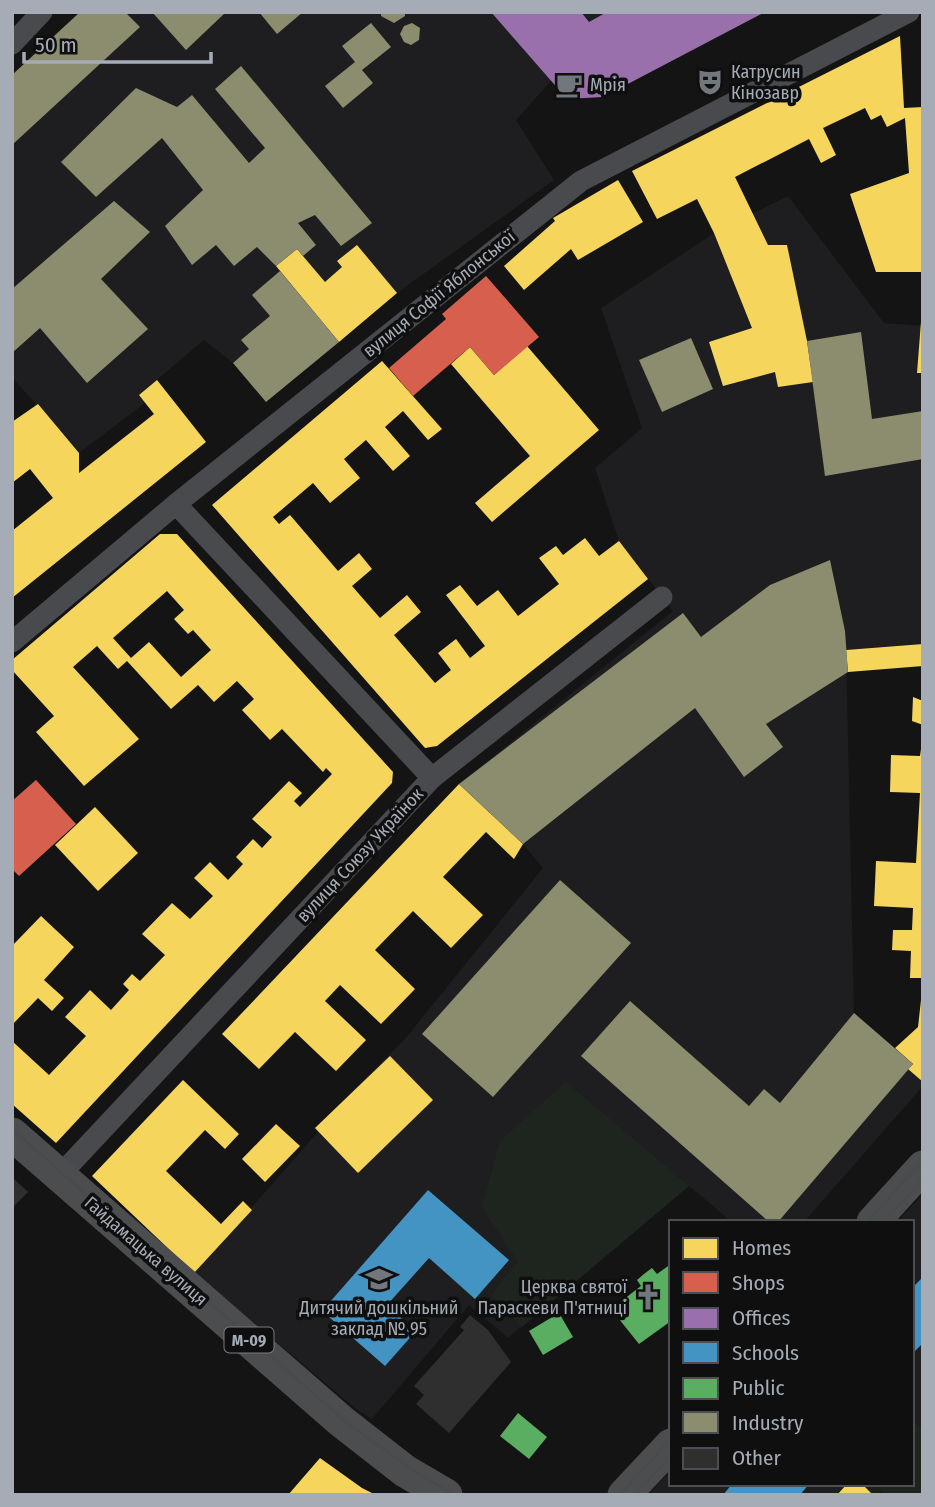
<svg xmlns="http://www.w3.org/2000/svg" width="935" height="1507" viewBox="0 0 935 1507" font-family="'Fira Sans Condensed',sans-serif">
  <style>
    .built { fill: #1e1e20 }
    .green { fill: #1e251f }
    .homes { fill: #f6d55c; fill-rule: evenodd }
    .shops { fill: #d6604d }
    .offices { fill: #9970ab }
    .schools { fill: #4393c3 }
    .public { fill: #5aae61 }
    .industry { fill: #8c8c6e }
    .building { fill: #2f2f30 }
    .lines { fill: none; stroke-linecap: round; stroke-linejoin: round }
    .street { stroke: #494a4d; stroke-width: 21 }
    .primary { stroke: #4b4d4f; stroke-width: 33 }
    .tram { stroke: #494b4d; stroke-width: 2 }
    .labels { text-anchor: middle; stroke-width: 7; stroke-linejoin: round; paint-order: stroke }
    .shield { fill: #0f0f10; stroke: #787d84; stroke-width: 2 }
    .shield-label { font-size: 16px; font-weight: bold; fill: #a5acb6 }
    .poi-label { font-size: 18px; fill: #a5acb6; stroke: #0f0f10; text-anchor: start }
    .street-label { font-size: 18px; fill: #a5acb6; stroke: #0f0f10 }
  </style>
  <rect width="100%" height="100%" fill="#141415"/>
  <g class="built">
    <path d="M80,12H765L603,97L551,81L516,120L554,180L397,293L266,402L233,363L204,340L139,395L145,403L79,453L12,377V75Z"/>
    <path d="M788,196L884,323L923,326V644L846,650L854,1013L913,1064L908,1069L923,1082V1086L804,1222H732L689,1186L508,1338L469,1305L372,1419L356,1409L194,1273L318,1132L315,1128L405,1039L543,868L523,844L459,784L673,611L619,541L595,468L642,428L601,308L714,233Z"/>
    <path d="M923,1194V1495H648L671,1470V1484H912V1222H897Z"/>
  </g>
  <g class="green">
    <path d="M566,1082L689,1186L522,1327L491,1295L518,1262L482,1207L500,1141Z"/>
    <path d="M912,1420L923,1430V1495H886L875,1484H912Z"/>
  </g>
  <g class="homes">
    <path d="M900,36L904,108L923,107V272H876L850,194L909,173L905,118L887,127L881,115L871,120L865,108L823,128L836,155L821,163L809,139L735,177L768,245H787L807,341L813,382L778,387L775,372L723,386L709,342L752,328L714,233L697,199L657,219L632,171Z"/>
    <path d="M618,180L643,222L578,260L571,249L524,290L504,266L555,221L553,218Z"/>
    <path d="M357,245L397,293L339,342L276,266L297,249L325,282L342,267L337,261Z"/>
    <path d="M921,322H923V373H917Z"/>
    <path d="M527,346L599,430L492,522L475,503L530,456L451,364L470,347L494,375Z"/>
    <path d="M382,361L442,429L428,440L403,411L385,427L410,456L393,471L366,440L344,459L360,478L330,503L313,483L273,517L279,524L290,515L338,571L359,553L372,569L352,586L380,618L407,595L421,612L394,635L435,683L451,670L438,653L456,639L470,658L485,646L446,595L460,585L477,606L498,590L518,616L559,584L539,558L556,546L563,555L585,538L599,556L619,541L648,579L437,746L425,748L212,505Z"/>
    <path d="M157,380L206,442L12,598V531L53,498L30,469L12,483V422L38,404L79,453V473L154,414L139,395Z"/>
    <path d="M160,534H177L393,772L392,783L56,1143L12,1104V1041L49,1075L86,1036L65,1017L90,990L111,1010L129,990L123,984L132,974L140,981L165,955L142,934L172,903L190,919L213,896L194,878L210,862L228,880L243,864L236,857L253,839L262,848L272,837L252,819L289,781L302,793L294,801L300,807L332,774L326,768L323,772L282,729L270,740L242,710L254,699L237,681L214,702L198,685L171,709L127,661L118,669L97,646L73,667L139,739L84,786L36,732L54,716L12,670V660ZM167,591L184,610L174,619L188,634L193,630L211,650L181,677L149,642L131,658L113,638Z"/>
    <path d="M923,644V666L848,672L846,650Z"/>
    <path d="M913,697L923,701V725L912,721Z"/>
    <path d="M921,749H923V978H910L911,951L892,950L893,930H912L913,908L874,906L876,861L916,863L920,793L890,792L891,755L920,756Z"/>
    <path d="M459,784L523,844L514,859L486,832L443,877L483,915L451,948L413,911L375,950L415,989L381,1024L340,985L325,1001L366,1040L336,1071L295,1032L259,1069L222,1034Z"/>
    <path d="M95,807L138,853L98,891L55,845Z"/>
    <path d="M41,916L74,947L44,980L64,998L52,1011L38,998L12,1025V946Z"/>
    <path d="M921,1000H923V1082L908,1069L913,1064L895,1048L918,1027Z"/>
    <path d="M390,1056L433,1100L358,1173L315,1128Z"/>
    <path d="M183,1080L239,1134L225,1149L205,1130L166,1171L221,1224L243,1201L252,1210L194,1273L92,1176Z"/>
    <path d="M276,1124L300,1146L265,1182L242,1159Z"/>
    <path d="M320,1458L362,1488L376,1495H288Z"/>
    <path d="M847,1484H862L873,1495H837Z"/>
  </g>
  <g class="shops">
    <path d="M486,276L539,337L494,375L470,347L413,396L389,368L446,319L442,314Z"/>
    <path d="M36,780L76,824L19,876L12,869V801Z"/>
  </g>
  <path class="offices" d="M491,12H581L589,22L607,12H765L603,97L567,99Z"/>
  <g class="schools">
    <path d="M428,1190L509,1260L475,1299L429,1258L387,1305L416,1331L385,1366L322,1311Z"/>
    <path d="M923,1277V1343L912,1354V1288Z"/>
    <path d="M732,1484H809L800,1495H723Z"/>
  </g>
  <g class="public">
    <path d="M671,1264V1321L639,1344L611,1309L641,1286L637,1280L644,1274L652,1268L657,1274Z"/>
    <path d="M559,1313L573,1337L543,1355L529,1331Z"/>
    <path d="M518,1413L547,1437L529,1459L500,1436Z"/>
  </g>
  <g class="industry">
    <path d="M80,12H125L140,27L12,145V75Z"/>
    <path d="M152,12H226L186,50Z"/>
    <path d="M259,12H303L277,34Z"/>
    <path d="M381,12H405V16L394,23L381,16Z"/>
    <path d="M371,23L391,47L362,70L373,83L343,108L325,86L355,62L342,46Z"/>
    <path d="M412,23L420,28L419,40L411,45L404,42L400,34L404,26Z"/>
    <path d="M241,66L372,223L341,246L315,215L298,223L316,245L303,256L297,249L276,266L257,247L234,266L216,245L192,265L165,226L203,190L162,138L96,197L61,162L136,88L177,107L192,95L249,163L265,148L215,89Z"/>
    <path d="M114,201L150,232L101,279L148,329L87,383L40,328L12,353V289Z"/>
    <path d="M280,271L339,342L266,402L233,363L249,349L241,340L270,316L252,295Z"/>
    <path d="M861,332L872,419L923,411V459L825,476L807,341Z"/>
    <path d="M691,338L713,389L662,412L639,360Z"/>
    <path d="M830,560L845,631L848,672L766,724L783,747L744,777L695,708L523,844L459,784L683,613L701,637L770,585Z"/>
    <path d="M560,880L631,943L493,1097L422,1034Z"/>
    <path d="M630,1001L749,1106L764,1089L780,1103L854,1013L913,1064L778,1222H769L581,1056Z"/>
  </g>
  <g class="building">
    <path d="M12,1177L28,1192L12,1208Z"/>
    <path d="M470,1315L488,1330L511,1362L449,1433L416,1404L424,1395L414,1386L464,1330L460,1327Z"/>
  </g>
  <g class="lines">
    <g class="street">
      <path d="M12,44L42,12"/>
      <path d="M176,504L432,778"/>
      <path d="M12,642L176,504L581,181L909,12"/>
      <path d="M60,1175L432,778L662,597"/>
    </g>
    <g class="primary">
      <path d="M12,1134L341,1421L405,1471L446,1495"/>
      <path d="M873,1222L923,1167"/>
      <path d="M624,1495L671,1445"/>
    </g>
    <g class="tram">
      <path d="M12,1129L347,1423L414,1471L454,1495"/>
      <path d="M867,1222L923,1160"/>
      <path d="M884,1222L923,1179"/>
      <path d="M620,1495L671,1438"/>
      <path d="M635,1495L671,1456"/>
    </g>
  </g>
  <defs>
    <g id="theatre-bare" transform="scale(2.1)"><path d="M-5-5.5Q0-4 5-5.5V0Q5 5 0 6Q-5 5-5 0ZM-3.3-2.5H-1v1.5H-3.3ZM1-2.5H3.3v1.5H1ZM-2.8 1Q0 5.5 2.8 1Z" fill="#72777e" stroke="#0f0f10" stroke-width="2.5" paint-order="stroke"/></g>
    <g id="cafe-bare" transform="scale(2.1)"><path d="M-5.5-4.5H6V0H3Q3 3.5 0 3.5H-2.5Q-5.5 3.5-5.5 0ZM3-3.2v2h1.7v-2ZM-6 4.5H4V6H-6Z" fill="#72777e" stroke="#0f0f10" stroke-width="2.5" paint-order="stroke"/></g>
    <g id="school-bare" transform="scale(2.1)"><path d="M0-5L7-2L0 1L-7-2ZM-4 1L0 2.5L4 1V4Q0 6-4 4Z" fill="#72777e" stroke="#0f0f10" stroke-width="2.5" paint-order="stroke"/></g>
    <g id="church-bare" transform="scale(2.1)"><path d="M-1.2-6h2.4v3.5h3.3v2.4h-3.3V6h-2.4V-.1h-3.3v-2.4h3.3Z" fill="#72777e" stroke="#0f0f10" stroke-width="2.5" paint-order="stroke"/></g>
  </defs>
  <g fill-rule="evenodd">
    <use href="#theatre-bare" x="710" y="82"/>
    <use href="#cafe-bare" x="569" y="85"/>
    <use href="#school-bare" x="379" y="1279"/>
    <use href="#church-bare" x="648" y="1297"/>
  </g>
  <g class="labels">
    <rect class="shield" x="224.5" y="1327.5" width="49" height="25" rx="5"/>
    <g class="shield-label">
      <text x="249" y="1346">М-09</text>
    </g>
    <g class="poi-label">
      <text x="731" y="78">Катрусин<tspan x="731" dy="21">Кінозавр</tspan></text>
      <text x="590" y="91">Мрія</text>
      <text x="627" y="1293" text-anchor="end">Церква святої<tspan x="627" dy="21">Параскеви П'ятниці</tspan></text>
      <text x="379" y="1314" text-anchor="middle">Дитячий дошкільний<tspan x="379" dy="21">заклад № 95</tspan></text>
    </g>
    <g class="street-label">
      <text transform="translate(439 294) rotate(-39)" y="6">вулиця Софії Яблонської</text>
      <text transform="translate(360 855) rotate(-47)" y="6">вулиця Союзу Українок</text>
      <text transform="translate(146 1251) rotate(41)" y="6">Гайдамацька вулиця</text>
    </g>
  </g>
  <rect width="935" height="1507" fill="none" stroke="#a5acb6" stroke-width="28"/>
  <rect x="669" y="1220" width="245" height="266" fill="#0f0f10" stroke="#4b4e52" stroke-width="2"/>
  <rect x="683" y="1238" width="35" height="21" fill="#f6d55c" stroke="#4b4e52" stroke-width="2"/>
  <text x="732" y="1255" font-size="21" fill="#a5acb6">Homes</text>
  <rect x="683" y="1272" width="35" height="21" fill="#d6604d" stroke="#4b4e52" stroke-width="2"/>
  <text x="732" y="1290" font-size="21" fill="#a5acb6">Shops</text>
  <rect x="683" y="1308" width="35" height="21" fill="#9970ab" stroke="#4b4e52" stroke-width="2"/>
  <text x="732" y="1325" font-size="21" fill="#a5acb6">Offices</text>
  <rect x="683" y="1342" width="35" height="21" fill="#4393c3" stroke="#4b4e52" stroke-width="2"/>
  <text x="732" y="1360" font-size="21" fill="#a5acb6">Schools</text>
  <rect x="683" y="1378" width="35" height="21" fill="#5aae61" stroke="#4b4e52" stroke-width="2"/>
  <text x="732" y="1395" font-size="21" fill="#a5acb6">Public</text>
  <rect x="683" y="1412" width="35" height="21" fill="#8c8c6e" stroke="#4b4e52" stroke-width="2"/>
  <text x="732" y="1430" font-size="21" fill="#a5acb6">Industry</text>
  <rect x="683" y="1448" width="35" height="21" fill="#2f2f30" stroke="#4b4e52" stroke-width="2"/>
  <text x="732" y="1465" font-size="21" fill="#a5acb6">Other</text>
  <path d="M24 52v10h187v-10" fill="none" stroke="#a5acb6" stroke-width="3.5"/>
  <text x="35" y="52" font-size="21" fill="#a5acb6" stroke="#0f0f10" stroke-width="5" paint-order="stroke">50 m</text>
</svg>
